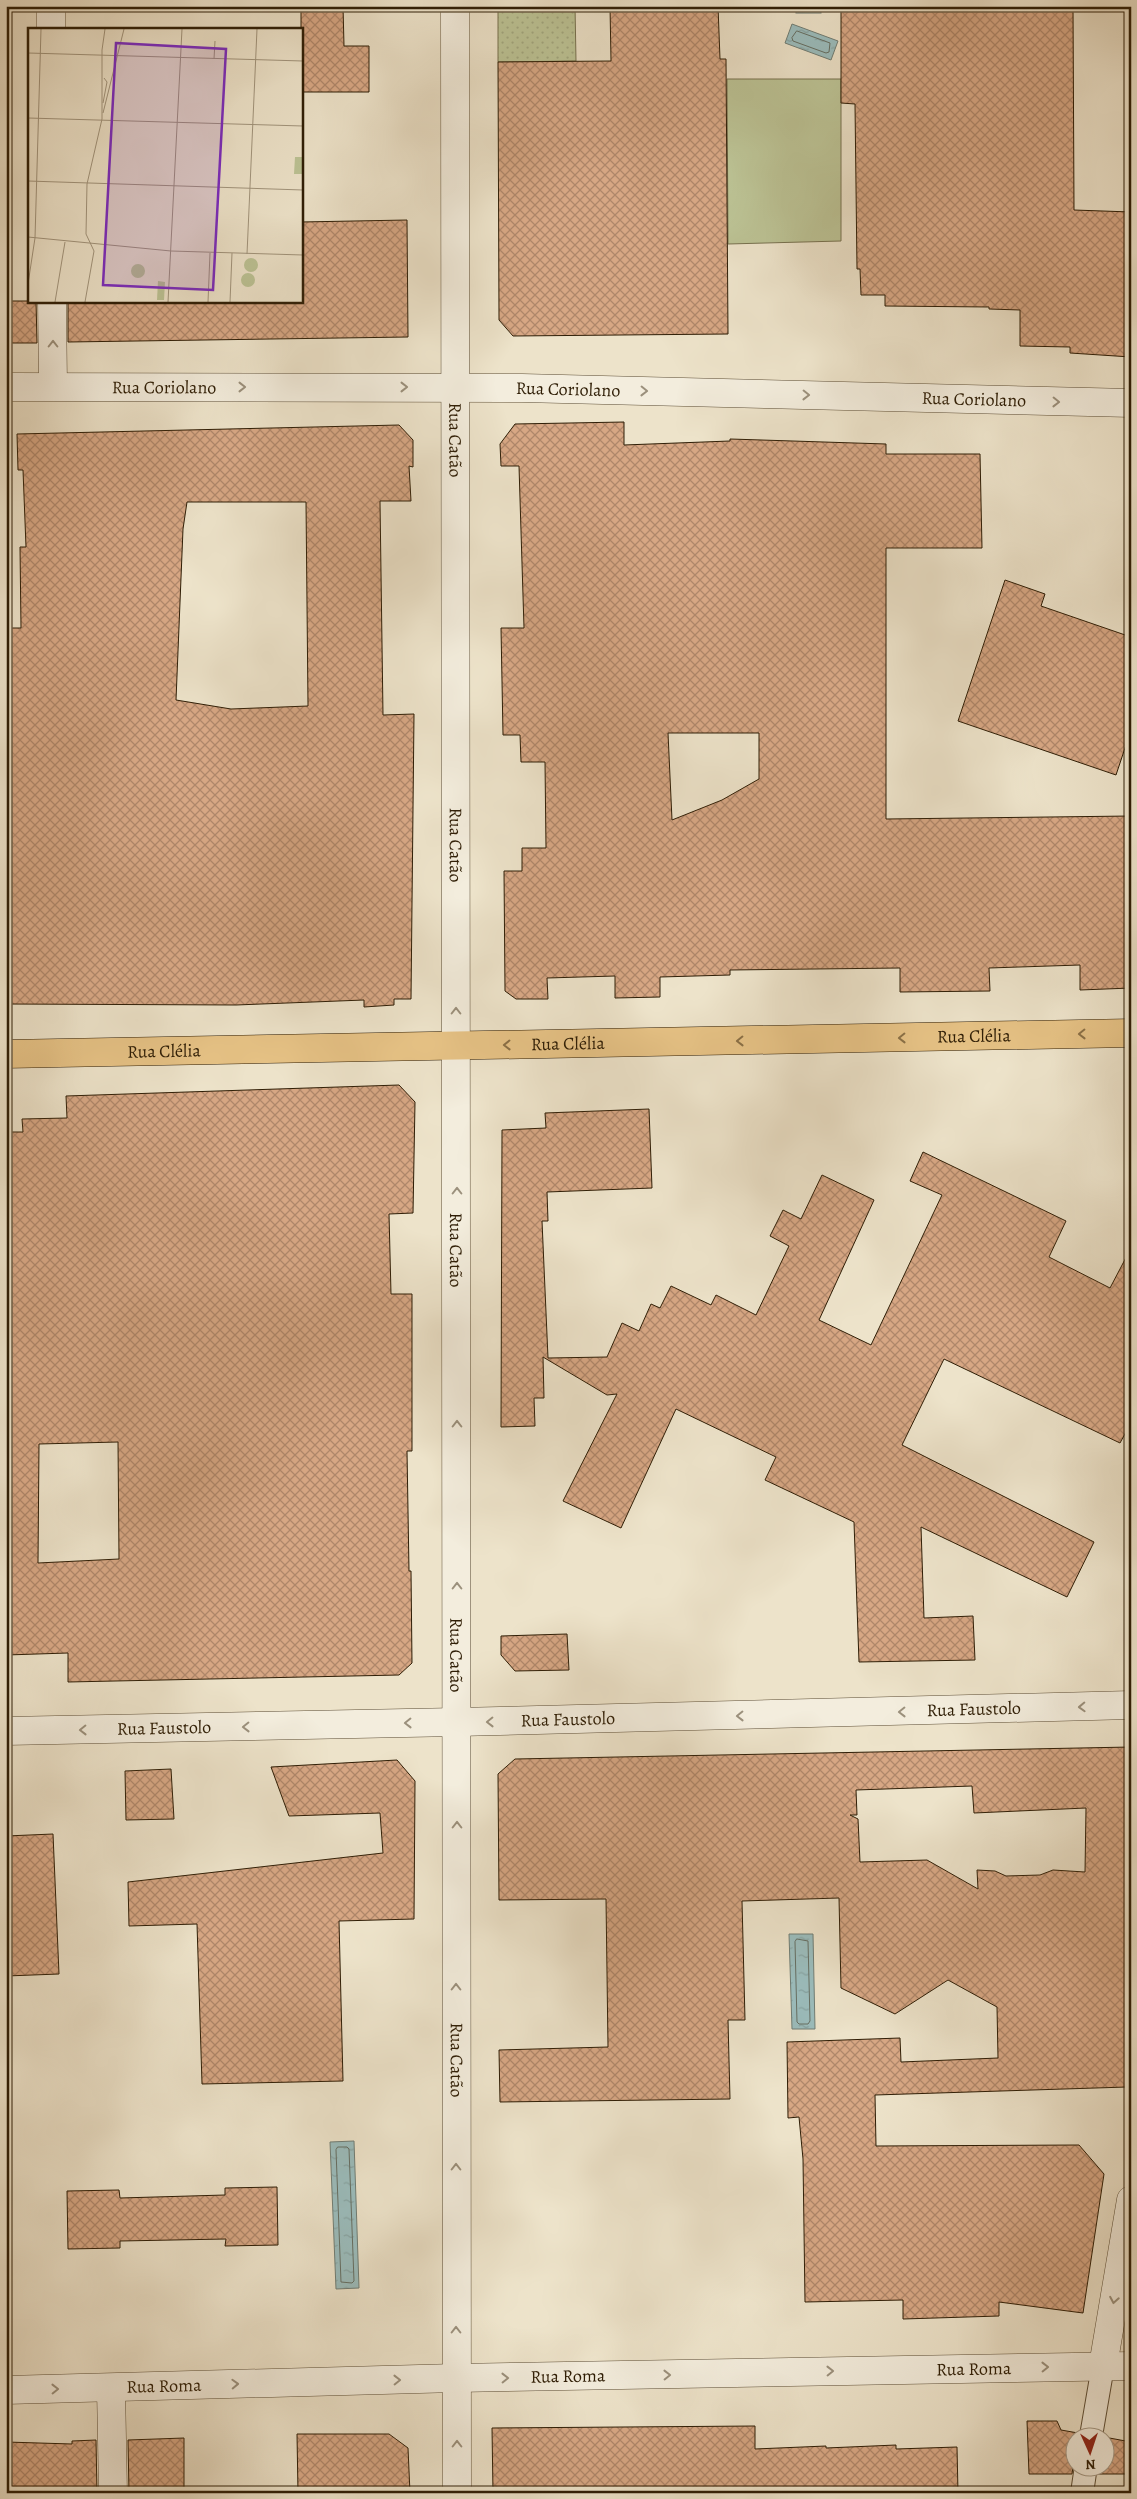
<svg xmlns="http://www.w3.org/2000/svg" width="1137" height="2499" viewBox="0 0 1137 2499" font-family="Alegreya,serif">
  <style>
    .park { fill: url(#park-dots); stroke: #76704e }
    .pitch { fill: #bcc395; stroke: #76704e }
    .water { fill: url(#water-ripples); stroke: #707d74 }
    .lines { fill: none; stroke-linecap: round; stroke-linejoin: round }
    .shore { stroke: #656e62; stroke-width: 1 }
    .building { fill: url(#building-cross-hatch); stroke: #2f1e06; fill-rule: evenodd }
    .pedestrian-casing { stroke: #5e4f37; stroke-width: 24 }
    .minor-casing { stroke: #5e4f37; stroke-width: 29 }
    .tertiary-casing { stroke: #5e4f37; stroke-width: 29 }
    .primary-casing { stroke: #2f1e06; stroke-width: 29 }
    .pedestrian { stroke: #f3eddd; stroke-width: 22 }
    .minor { stroke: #f3eddd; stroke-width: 28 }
    .tertiary { stroke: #f3eddd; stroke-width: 28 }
    .primary { stroke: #e6c285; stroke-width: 28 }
    .oneway { stroke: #9b907c }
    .oneway2 { stroke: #8a7046 }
    .labels { text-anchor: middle; stroke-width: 4; stroke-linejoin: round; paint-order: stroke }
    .street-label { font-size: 18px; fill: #2f1e06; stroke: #f3eddd }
    .inset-road { fill: none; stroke: #a1947c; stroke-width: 1 }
    .view { fill: #7b2cbf; fill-opacity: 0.15; stroke: #7b2cbf; stroke-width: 2.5 }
    .inset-edge { fill: none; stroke: #2f1e06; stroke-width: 2.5 }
  </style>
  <defs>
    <pattern id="park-dots" width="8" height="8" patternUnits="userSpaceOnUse" patternTransform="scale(1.25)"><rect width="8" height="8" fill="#bcc395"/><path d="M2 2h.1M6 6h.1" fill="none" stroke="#a2a77f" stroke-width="1.8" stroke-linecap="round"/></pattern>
    <pattern id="water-ripples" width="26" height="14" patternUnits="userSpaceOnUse" patternTransform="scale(1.25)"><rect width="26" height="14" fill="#9bbdbd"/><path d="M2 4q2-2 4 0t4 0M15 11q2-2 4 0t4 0" fill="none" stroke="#86a2a1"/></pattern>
    <pattern id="building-cross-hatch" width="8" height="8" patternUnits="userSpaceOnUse" patternTransform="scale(1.25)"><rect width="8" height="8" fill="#d7a784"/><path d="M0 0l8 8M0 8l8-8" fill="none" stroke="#af876a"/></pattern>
  </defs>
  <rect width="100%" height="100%" fill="#ede3ca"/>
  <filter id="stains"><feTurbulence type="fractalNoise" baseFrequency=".004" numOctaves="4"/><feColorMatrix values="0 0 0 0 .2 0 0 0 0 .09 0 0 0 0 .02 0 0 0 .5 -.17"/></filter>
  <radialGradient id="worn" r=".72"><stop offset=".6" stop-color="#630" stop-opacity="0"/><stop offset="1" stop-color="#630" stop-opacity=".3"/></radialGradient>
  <path class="park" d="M498,6H575L576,61L498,62Z"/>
  <path class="pitch" d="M727,79H841V241L728,244Z"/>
  <g class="water">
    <rect x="796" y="6" width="25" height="7"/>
    <path d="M792,24L838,41L831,60L785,43Z"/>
    <path d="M789,1934H813L815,2029H792Z"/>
    <path d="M354,2141L359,2288L336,2289L330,2142Z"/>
  </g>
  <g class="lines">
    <g class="shore">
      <path d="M797,31L830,43L829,52L826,53L793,41L792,38Z"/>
      <path d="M797,1939L808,1941L810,2021L808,2024H799L797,2022L795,1942Z"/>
      <path d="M338,2147H347L349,2149L354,2281L352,2283L341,2282L336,2150Z"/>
    </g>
  </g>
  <g class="building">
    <path d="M301,6H343L344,46H369V92H301Z"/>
    <path d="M610,6H718L720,59H726L728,334L513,336L499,320L498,62L611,61Z"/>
    <path d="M841,6H1073L1074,210L1131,212V357L1070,353V347L1020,346V310L989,309V307L885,306V295H861L860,269H857L855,104L841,103Z"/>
    <path d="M407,220L408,337L68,342V301H301V222Z"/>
    <path d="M6,301H36L37,343H6Z"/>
    <path d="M624,422V445L730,441V439L886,444V454H980L982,548H886V819L1131,816V988L1080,990V965L989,968L990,991L900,992V968L730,970V975L660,977V997L615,998V976L547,978L548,999H516L505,991L504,871H522V848H546L545,762H521L520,735H503L501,628H524L519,466H501L500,444L515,424ZM668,733H759V779L722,800L672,820Z"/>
    <path d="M399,425L413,440V467L409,466L411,501H380L383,715L414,714L411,999H394V1005L364,1007V1000L236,1005L6,1004V628H21L20,547H26L23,470H18L17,434ZM187,502H306L308,706L231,709L176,700L183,529Z"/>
    <path d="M1005,580L1045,594L1041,606L1131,637V730L1116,775L958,721Z"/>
    <path d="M399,1085L415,1102L413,1213L389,1214L391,1294H412V1451H407L409,1571H411L412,1663L399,1675L68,1682V1653L6,1655V1132H23L22,1119L67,1118L66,1096ZM118,1442L119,1559L38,1563L39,1444Z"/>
    <path d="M649,1109L652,1188L547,1192L548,1221H542L548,1358L607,1357L622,1323L639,1331L651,1304L660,1308L671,1286L711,1305L716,1295L756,1315L789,1246L770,1236L783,1210L801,1219L822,1175L874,1200L819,1320L871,1345L942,1195L910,1181L923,1152L1066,1221L1049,1257L1110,1288L1131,1248V1423L1120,1443L944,1359L902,1445L1094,1542L1067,1597L921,1527L924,1618L973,1616L975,1660L859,1662L854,1522L765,1480L776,1457L676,1409L621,1528L563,1501L617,1394L607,1395L543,1357L544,1398H534L535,1426L501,1427L502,1130L546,1128L545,1113Z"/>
    <path d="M567,1634L569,1670L515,1671L501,1655V1636Z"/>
    <path d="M1131,1747V2062L1127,2087L875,2095L876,2146L1079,2145L1104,2174L1083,2313L999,2302V2316L903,2319V2300L805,2302L803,2159L799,2117L788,2118L787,2042L900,2038L901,2062L998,2058L997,2007L948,1980L895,2014L841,1988L839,1898L742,1901L745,2020H728L730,2099L500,2102L499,2050L608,2047L606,1899L499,1900L498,1774L515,1759ZM972,1786L974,1813L1086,1808L1085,1872L1053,1870L1040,1875L1006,1876L995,1871L977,1870L978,1889L927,1860L860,1862L858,1819L850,1815H857L856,1790Z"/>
    <path d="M397,1760L415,1781L414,1919L339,1921L343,2081L202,2084L197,1924L129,1926L128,1882L383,1853L380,1813L289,1816L271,1767Z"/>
    <path d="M171,1769L174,1819L126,1820L125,1771Z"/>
    <path d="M53,1834L59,1974L6,1976V1836Z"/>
    <path d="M277,2187L278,2245L225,2246L226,2239L120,2241V2248L68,2249L67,2191L119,2190L120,2198L225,2195V2188Z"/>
    <path d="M1027,2421H1057L1061,2430L1078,2433V2436H1074V2460L1072,2474H1029Z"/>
    <path d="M755,2426V2449L826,2446V2448L896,2445V2449L957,2447L958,2493H493L492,2428Z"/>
    <path d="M297,2434H389L408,2448L410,2493H298Z"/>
    <path d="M1104,2437L1131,2442V2474H1098L1099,2466H1104Z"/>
    <path d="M184,2438V2493H129L128,2440Z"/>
    <path d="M96,2440L97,2493H6V2442L72,2444V2441Z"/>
  </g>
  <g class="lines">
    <g class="pedestrian-casing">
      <g id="pedestrian">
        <path d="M1091,2436L1103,2366"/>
        <path d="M1082,2493L1086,2466"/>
      </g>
    </g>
    <g class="minor-casing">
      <g id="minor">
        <path d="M51,6V29"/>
        <path id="s1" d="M455,6L457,2493"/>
        <path d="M52,301L53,386"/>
        <path d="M1103,2366L1131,2200"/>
        <path d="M111,2388L113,2493"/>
      </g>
    </g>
    <g class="tertiary-casing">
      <g id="tertiary">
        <path id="s2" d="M6,387L522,388L1131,403"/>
        <path id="s3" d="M6,1731L457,1722L1131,1705"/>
        <path id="s4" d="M6,2390L456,2378L1131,2366"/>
      </g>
    </g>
    <g class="primary-casing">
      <g id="primary">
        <path id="s5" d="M6,1054L1131,1033"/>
      </g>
    </g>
    <use href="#pedestrian" class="pedestrian"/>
    <use href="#minor" class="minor"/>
    <use href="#tertiary" class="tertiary"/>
    <use href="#primary" class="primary"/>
  </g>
  <defs><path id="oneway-chevron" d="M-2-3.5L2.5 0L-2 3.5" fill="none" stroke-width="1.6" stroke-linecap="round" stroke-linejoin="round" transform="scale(1.25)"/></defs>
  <g class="oneway">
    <use href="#oneway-chevron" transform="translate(53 344) rotate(-90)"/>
    <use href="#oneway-chevron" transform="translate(242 387)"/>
    <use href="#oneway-chevron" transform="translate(404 387)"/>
    <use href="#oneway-chevron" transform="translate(644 391) rotate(1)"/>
    <use href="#oneway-chevron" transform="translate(806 395) rotate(1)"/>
    <use href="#oneway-chevron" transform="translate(1056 402) rotate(1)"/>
    <use href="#oneway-chevron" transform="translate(456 1011) rotate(-90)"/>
    <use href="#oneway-chevron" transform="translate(457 1191) rotate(-90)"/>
    <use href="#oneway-chevron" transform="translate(457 1424) rotate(-90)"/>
    <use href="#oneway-chevron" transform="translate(457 1586) rotate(-90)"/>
    <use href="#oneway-chevron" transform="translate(1082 1707) rotate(178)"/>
    <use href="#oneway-chevron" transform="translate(902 1712) rotate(179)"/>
    <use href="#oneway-chevron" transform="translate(740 1716) rotate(179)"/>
    <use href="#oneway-chevron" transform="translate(490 1722) rotate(179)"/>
    <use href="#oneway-chevron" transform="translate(408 1723) rotate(179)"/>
    <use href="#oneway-chevron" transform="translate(246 1727) rotate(179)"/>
    <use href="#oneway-chevron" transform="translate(83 1730) rotate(179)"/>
    <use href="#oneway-chevron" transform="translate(457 1825) rotate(-90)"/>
    <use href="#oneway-chevron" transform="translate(456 1987) rotate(-90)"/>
    <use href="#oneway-chevron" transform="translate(456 2167) rotate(-90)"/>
    <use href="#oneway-chevron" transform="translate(1114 2300) rotate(100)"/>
    <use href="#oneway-chevron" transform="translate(456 2330) rotate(-90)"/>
    <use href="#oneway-chevron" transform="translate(1045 2367) rotate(-1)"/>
    <use href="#oneway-chevron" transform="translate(830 2371) rotate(-1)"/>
    <use href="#oneway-chevron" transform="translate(667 2375) rotate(-1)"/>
    <use href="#oneway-chevron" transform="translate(505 2378) rotate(-1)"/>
    <use href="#oneway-chevron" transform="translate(397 2380) rotate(-1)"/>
    <use href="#oneway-chevron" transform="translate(235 2384) rotate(-2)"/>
    <use href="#oneway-chevron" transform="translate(55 2389) rotate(-1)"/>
    <use href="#oneway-chevron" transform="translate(457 2444) rotate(-90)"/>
  </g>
  <g class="oneway2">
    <use href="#oneway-chevron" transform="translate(1082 1034) rotate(179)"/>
    <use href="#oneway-chevron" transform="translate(902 1038) rotate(179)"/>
    <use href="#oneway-chevron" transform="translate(740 1041) rotate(179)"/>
    <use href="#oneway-chevron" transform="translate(507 1045) rotate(179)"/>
  </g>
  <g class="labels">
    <g class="street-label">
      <text dy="6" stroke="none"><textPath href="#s2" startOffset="158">Rua Coriolano</textPath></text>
      <text dy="6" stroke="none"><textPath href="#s2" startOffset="562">Rua Coriolano</textPath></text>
      <text dy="6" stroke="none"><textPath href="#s2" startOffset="968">Rua Coriolano</textPath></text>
      <text dy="6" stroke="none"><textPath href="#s1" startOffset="434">Rua Catão</textPath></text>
      <text dy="6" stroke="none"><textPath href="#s1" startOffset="839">Rua Catão</textPath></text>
      <text dy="6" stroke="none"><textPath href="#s5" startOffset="968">Rua Clélia</textPath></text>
      <text dy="6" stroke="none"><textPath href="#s5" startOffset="562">Rua Clélia</textPath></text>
      <text dy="6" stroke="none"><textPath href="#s5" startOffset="158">Rua Clélia</textPath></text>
      <text dy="6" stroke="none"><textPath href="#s1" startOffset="1244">Rua Catão</textPath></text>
      <text dy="6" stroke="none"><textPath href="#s1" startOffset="1649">Rua Catão</textPath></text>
      <text dy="6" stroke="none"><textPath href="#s3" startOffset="968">Rua Faustolo</textPath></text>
      <text dy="6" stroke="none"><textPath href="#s3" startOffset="562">Rua Faustolo</textPath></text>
      <text dy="6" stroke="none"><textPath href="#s3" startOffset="158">Rua Faustolo</textPath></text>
      <text dy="6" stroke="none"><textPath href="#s1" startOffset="2054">Rua Catão</textPath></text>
      <text dy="6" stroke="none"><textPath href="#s4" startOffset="968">Rua Roma</textPath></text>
      <text dy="6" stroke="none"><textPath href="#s4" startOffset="562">Rua Roma</textPath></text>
      <text dy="6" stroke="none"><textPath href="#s4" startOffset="158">Rua Roma</textPath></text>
    </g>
  </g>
  <g transform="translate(28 28)">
    <rect width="275" height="275" fill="#ede3ca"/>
    <path d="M130,253L137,254L136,272H129Z" fill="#bcc395"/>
    <path d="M267,129H275V146H266ZM216 237a7 7 0 1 1 14 0a7 7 0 1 1-14 0ZM103 243a7 7 0 1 1 14 0a7 7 0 1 1-14 0ZM213 252a7 7 0 1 1 14 0a7 7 0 1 1-14 0Z" fill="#bcc395"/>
    <path class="inset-road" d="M0,25L275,33M186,31L187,13M75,75L79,54L76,50M75,85L96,1M0,90L275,98M0,153L275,162M59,156L74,91V22L77,1M0,209L143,223L275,227M219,226L229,1M0,256L7,210L13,1M27,274L37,214M57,274L66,223L58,206L59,156M140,274L154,1M180,274L182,225M202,274L204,225"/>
    <path class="view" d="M88,15L198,21L185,262L75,257Z"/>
    <rect width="275" height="275" class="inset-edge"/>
  </g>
  <rect width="1137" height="2499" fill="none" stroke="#ede3ca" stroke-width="25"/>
  <rect x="8" y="8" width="1122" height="2484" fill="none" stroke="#2f1e06" stroke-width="2.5"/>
  <rect x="12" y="12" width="1112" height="2474" fill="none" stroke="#2f1e06"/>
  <g transform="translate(1090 2452) rotate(177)"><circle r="24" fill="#f3eddd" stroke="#a59a87"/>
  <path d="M0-4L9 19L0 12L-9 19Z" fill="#8f2418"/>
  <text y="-8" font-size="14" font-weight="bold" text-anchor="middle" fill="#2f1e06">N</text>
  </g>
  <rect width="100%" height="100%" filter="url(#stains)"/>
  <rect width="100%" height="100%" fill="url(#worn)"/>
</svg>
